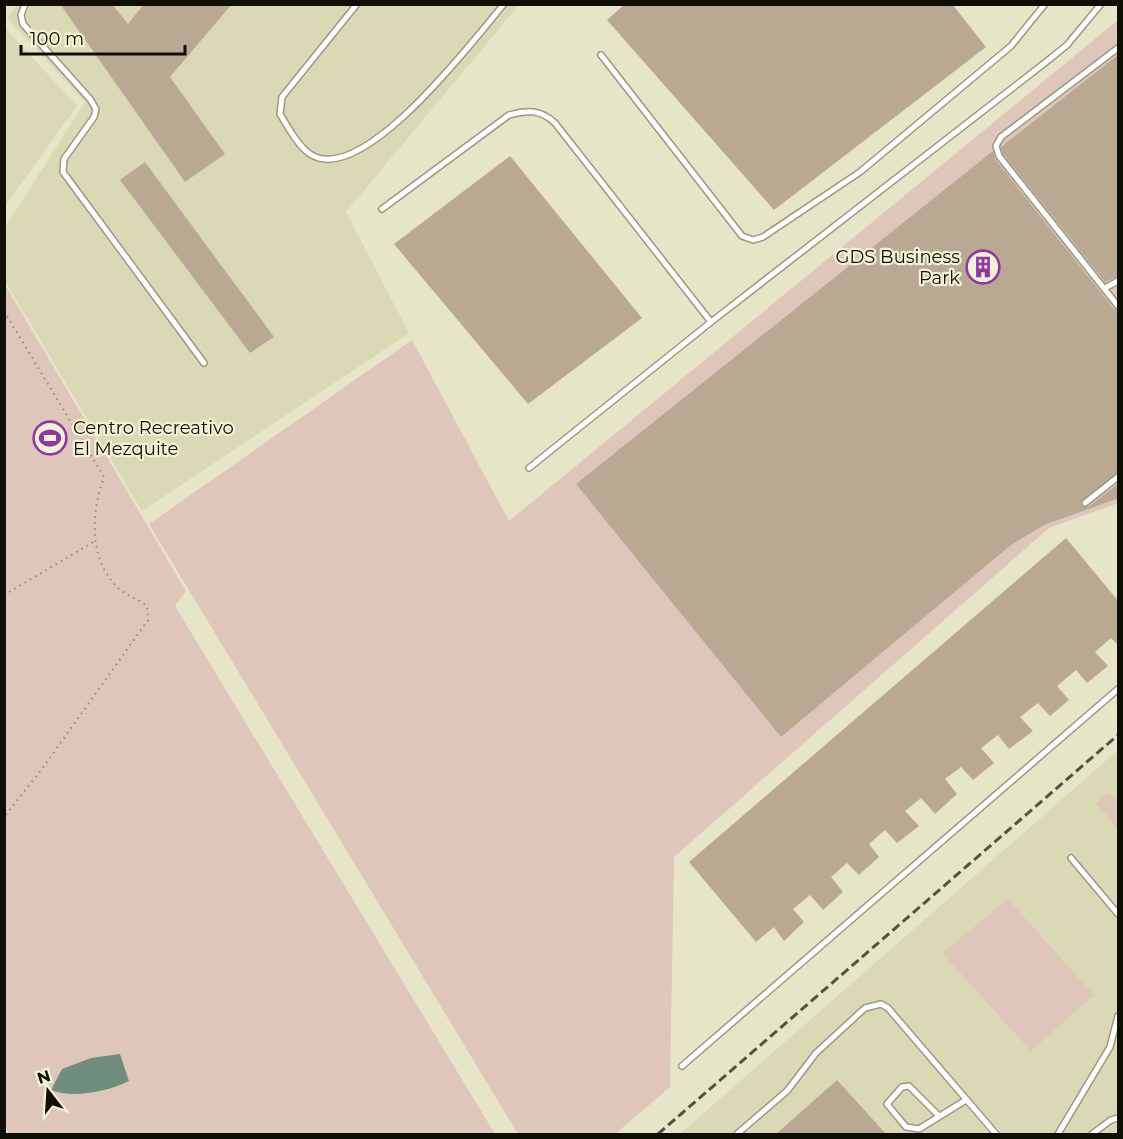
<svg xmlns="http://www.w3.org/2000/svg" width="1123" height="1139" viewBox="0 0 1123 1139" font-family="Montserrat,sans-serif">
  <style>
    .built { fill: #dbd9b5 }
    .green { fill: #dfc6bb }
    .water { fill: #6f8e7e }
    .building { fill: #baa992 }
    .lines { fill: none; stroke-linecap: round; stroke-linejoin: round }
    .lane-casing { stroke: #9b997f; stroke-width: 8 }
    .path { stroke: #8d8c77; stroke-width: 2; stroke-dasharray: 1.5 4.5; stroke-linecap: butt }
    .lane { stroke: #fff; stroke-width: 5 }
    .rail { stroke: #525142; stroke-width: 3; stroke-dasharray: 9 4.5; stroke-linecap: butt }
    .labels { text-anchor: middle; stroke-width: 4.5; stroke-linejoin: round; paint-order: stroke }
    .poi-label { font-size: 18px; fill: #0f0e05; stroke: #f4f2d5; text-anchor: end }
  </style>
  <rect width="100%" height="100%" fill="#e6e5c8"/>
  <g class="built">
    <path d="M17,5H519L346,212L409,333L142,511L5,281L4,229L85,102L7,18Z"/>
    <path d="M5,28L77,106L5,206Z"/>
    <path d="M1118,750V1112L1116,1134H680Z"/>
  </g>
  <g class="green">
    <path d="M1118,20V503L1049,528L674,857L670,1087L615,1134H518L149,524L412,340L509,521Z"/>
    <path d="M5,285L186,591L175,606L495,1134H11L5,1129Z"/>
    <path d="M1109,793L1118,803V829L1096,803Z"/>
    <path d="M1008,899L1094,995L1031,1051L942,953Z"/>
  </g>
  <path class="water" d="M120,1054L129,1081C109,1091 73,1099 51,1090L62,1069L91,1058Z"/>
  <g class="building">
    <path d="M60,4H112L128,24L144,4H232L170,77L225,154L185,182Z"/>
    <path d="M625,4H952L986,47L774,210L607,20Z"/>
    <path d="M1119,54V276L1105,282L1003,154L1001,147Z"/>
    <path d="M993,151L995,159L1114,309L1119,311V472L1080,503L1083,507H1088L1119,483V498L1044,525L1011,545L781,737L576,484Z"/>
    <path d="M510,156L642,318L528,404L394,244Z"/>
    <path d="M145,162L274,337L250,353L120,180Z"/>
    <path d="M1066,538L1119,602V646L1111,638L1095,652L1108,666L1087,683L1076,670L1057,686L1069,700L1050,716L1038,703L1020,717L1033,731L1009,749L998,735L981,748L994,763L973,780L961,767L945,779L957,794L935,814L921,798L905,811L919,826L897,843L885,830L869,844L879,857L859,875L847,863L831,877L843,892L823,910L810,895L793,909L804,922L784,941L774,927L756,942L689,862Z"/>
    <path d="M837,1080L886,1134H776Z"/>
  </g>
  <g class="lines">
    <g class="lane-casing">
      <g id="lane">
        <path d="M25,4L21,15L23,24L90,99L96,109L94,117L64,159L63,172L204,363"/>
        <path d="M357,4L282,97L280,114C288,127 298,146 310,154C362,189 475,38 504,4"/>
        <path d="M1118,48L1001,137L996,146L999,156L1118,306"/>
        <path d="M601,55L742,236L753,240L763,237L860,172L1011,46L1045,4"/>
        <path d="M382,209L509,115C527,110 540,109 555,123L711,322"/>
        <path d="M1105,288L1118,281"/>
        <path d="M529,468L711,322L1046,62L1067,45L1101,4"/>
        <path d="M1085,503L1118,477"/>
        <path d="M1071,858L1118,914"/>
        <path d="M682,1066L1118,689"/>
        <path d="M938,1115L909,1086L902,1087L887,1104L906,1127L919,1129L966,1100"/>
        <path d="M737,1134L787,1091L816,1053L865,1008L881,1004L888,1008L996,1134"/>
        <path d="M1058,1134L1110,1047L1118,1016"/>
        <path d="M1092,1134L1111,1120L1118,1118"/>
      </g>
    </g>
    <g class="path">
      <path d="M4,311L104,477C91,513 88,560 119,589C128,596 138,599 147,606L148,620L42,769L4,817"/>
      <path d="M4,595L95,541"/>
    </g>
    <use href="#lane" class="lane"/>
    <path class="rail" d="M658,1134L1118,735"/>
  </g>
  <defs>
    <g id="building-ring" transform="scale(1.725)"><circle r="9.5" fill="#f4f2d5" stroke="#9037a3" stroke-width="1.5"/><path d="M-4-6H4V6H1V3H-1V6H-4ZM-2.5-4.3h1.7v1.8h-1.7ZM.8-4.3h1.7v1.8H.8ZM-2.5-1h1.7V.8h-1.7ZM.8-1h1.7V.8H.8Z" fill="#9037a3"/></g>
    <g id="stadium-ring" transform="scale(1.725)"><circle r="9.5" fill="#f4f2d5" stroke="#9037a3" stroke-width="1.5"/><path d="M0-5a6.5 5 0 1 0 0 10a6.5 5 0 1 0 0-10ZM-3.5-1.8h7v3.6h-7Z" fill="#9037a3"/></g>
  </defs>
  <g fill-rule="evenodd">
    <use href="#building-ring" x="983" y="267"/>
    <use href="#stadium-ring" x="50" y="438"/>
  </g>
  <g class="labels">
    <g class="poi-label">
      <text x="960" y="263">GDS Business<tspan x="960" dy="21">Park</tspan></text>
      <text x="73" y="434" text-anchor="start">Centro Recreativo<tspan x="73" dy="21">El Mezquite</tspan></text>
    </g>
  </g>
  <rect width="1123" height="1139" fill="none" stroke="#0f0e05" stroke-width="12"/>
  <g transform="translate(48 1091) rotate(343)" stroke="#f4f2d5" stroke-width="4.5" paint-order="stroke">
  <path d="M0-4.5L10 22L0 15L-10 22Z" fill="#0f0e05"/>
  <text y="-9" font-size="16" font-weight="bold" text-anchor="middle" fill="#0f0e05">N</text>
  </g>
  <path d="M21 45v9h164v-9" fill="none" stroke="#0f0e05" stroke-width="3"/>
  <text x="30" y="45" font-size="18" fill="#0f0e05" stroke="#f4f2d5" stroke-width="4.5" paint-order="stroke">100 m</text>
</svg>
